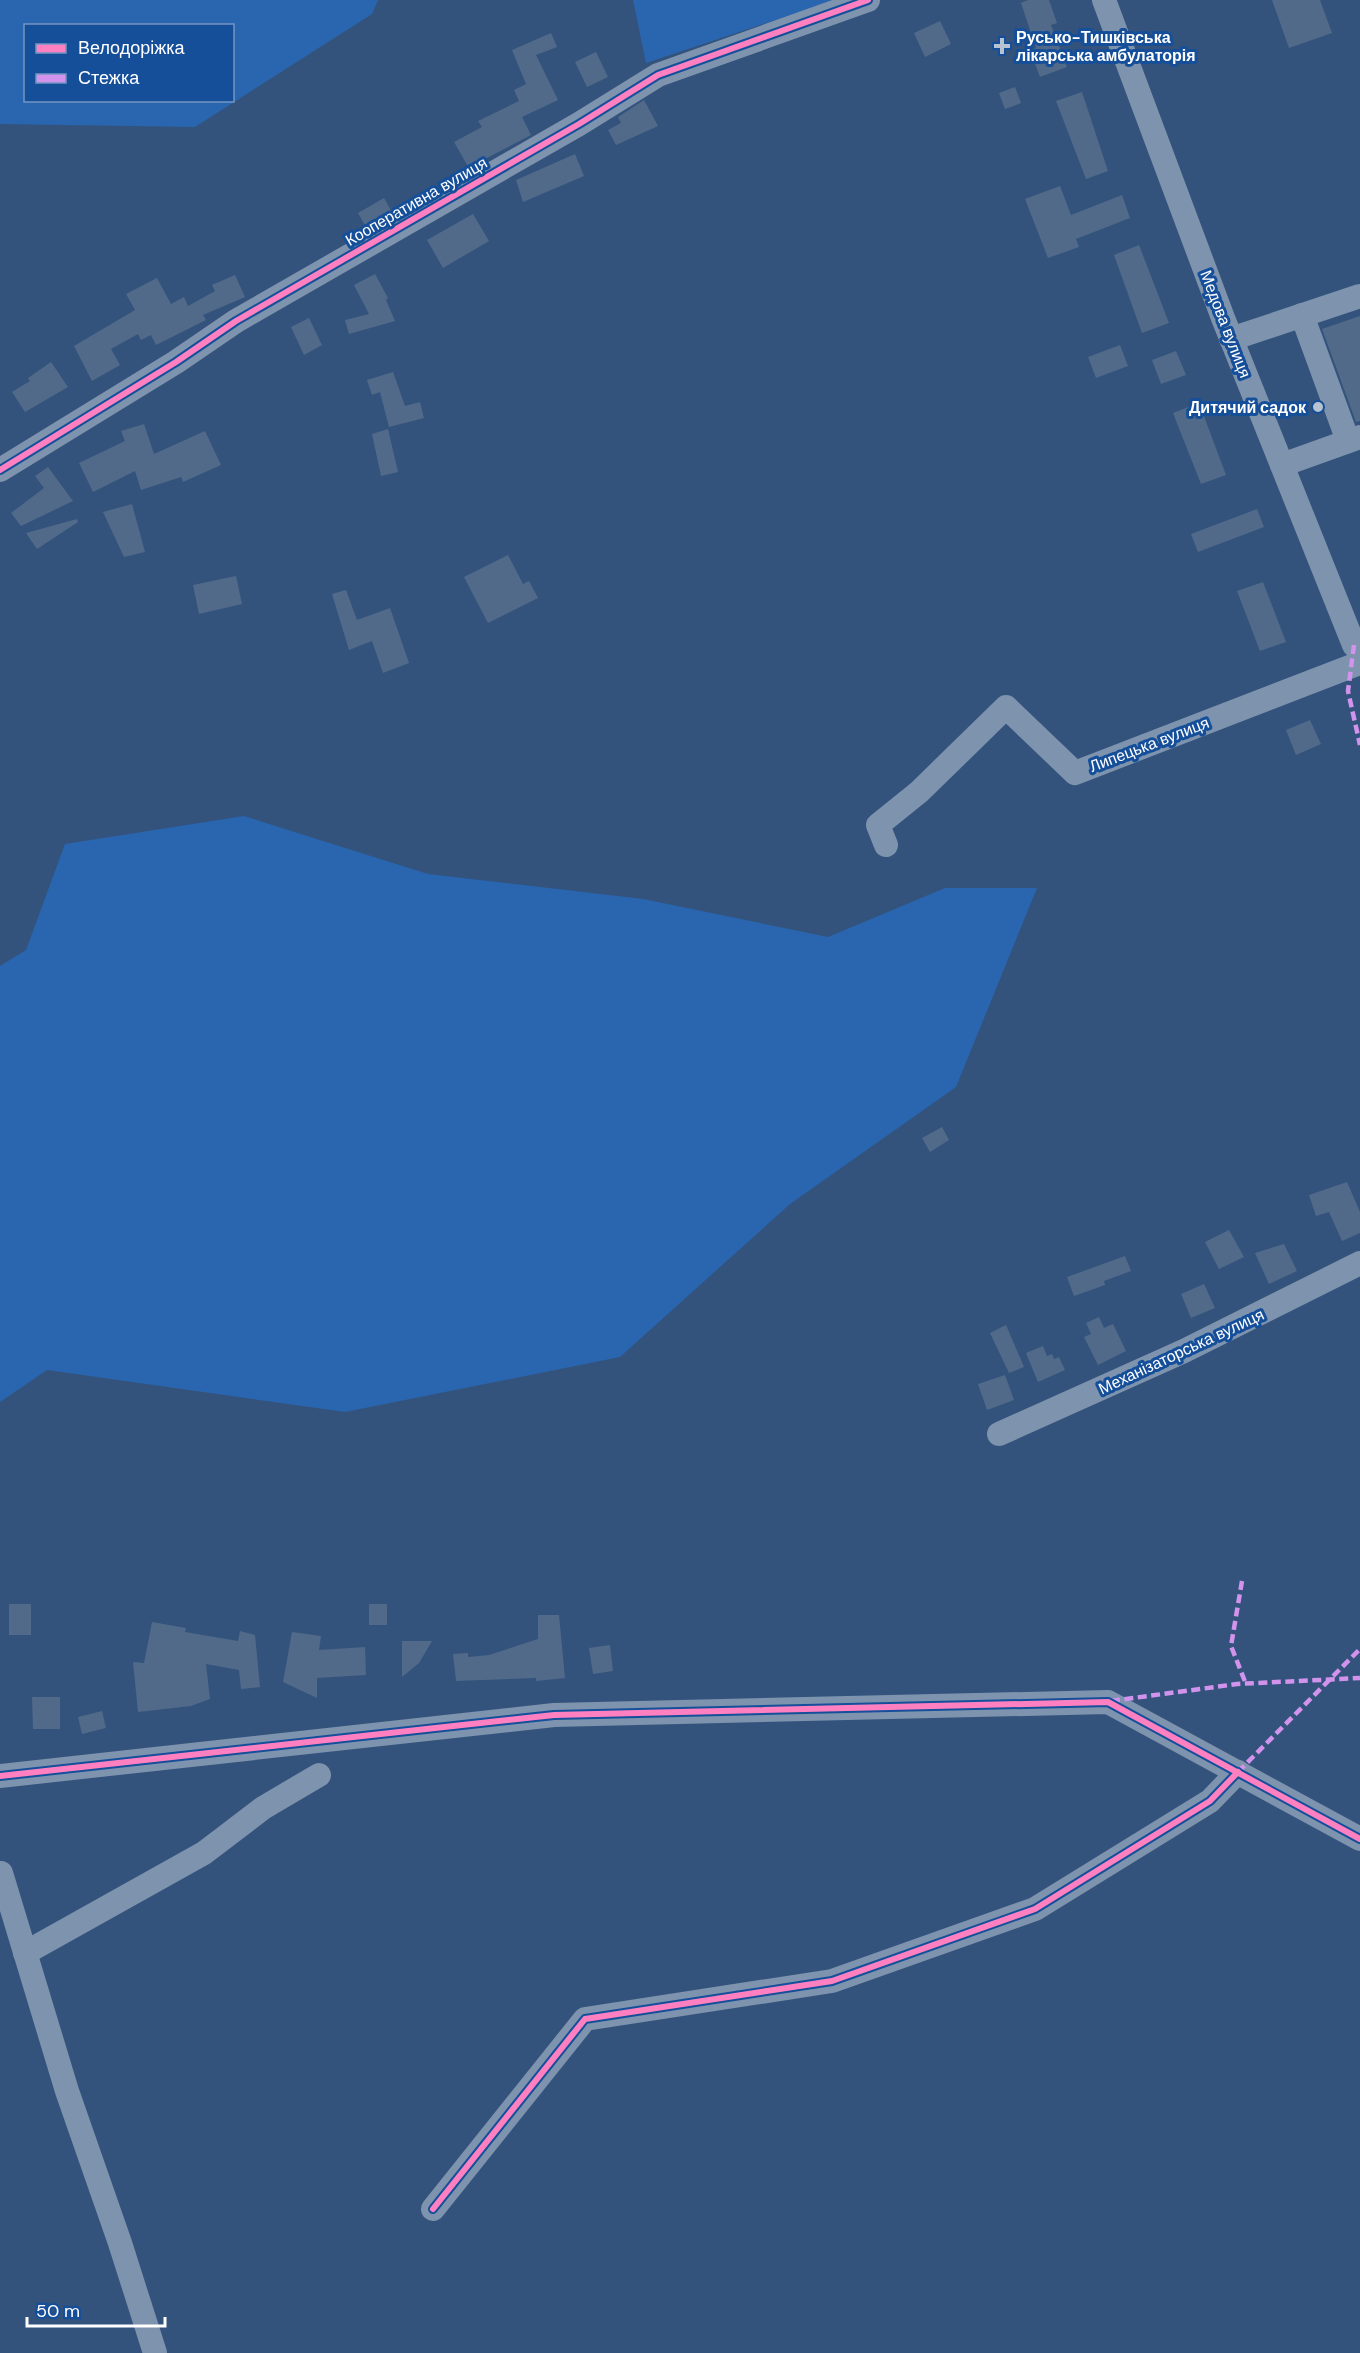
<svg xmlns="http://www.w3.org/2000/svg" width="1360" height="2353" viewBox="0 0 1360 2353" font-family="'DM Sans',sans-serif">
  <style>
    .green { fill: #2966af; fill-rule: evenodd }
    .building { fill: #516a8a }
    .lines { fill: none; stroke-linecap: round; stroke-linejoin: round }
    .minor { stroke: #7e93ad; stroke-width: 24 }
    .quiet { stroke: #d193ec; stroke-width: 4.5; stroke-dasharray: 9 4.5; stroke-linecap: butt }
    .cycleway-casing { stroke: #154f9a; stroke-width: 10 }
    .cycleway { stroke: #ff80c0; stroke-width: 6 }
    .poi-dot { fill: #b8c3d1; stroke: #154f9a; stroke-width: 2 }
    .labels { text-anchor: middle; stroke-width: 6; stroke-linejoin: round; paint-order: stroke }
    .poi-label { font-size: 16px; font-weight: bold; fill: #fff; stroke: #154f9a; text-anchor: start }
    .street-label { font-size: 16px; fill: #fff; stroke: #154f9a }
  </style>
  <rect width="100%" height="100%" fill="#33537c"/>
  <g class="green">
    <path d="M0,0H378L372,14L195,127L0,124ZM26,26H232V100H26Z"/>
    <path d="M633,0H836L646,63Z"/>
    <path d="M244,816L428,874L643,899L828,937L945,888H1037L956,1087L790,1204L620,1357L345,1412L47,1370L0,1402V966L26,950L65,844Z"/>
  </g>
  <g class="building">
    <path d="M1028,0H1049L1057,23L1051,25L1067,67L1040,77L1030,50L1036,48L1021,3Z"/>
    <path d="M1272,0H1320L1332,33L1289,48Z"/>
    <path d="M940,21L951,44L925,57L914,33Z"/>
    <path d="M551,33L557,47L536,55L558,100L522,117L531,135L485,159L486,161L470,170L454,142L482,127L478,121L519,101L514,90L526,84L512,50Z"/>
    <path d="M596,52L608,77L587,87L575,62Z"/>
    <path d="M1015,87L1021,103L1005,109L999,93Z"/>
    <path d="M1082,92L1108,171L1086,179L1056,101Z"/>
    <path d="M644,100L658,126L616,145L608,130L621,123L618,117Z"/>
    <path d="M575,154L584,176L523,202L516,180Z"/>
    <path d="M1060,186L1071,215L1122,195L1130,218L1076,239L1079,247L1048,258L1025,199Z"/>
    <path d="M384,198L393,214L367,229L358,213Z"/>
    <path d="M473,214L489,241L443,268L427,240Z"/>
    <path d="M1139,245L1169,323L1142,333L1114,255Z"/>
    <path d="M375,274L388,298L386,300L395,321L349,334L345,320L369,314L354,285Z"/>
    <path d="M235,275L245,297L203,315L206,320L156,345L151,335L141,340L138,334L111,349L120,365L92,381L74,346L135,310L126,294L157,278L171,304L184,297L188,306L215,291L212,285Z"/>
    <path d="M1360,316V421L1356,422L1322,329Z"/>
    <path d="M309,318L322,345L304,355L291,327Z"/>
    <path d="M1120,345L1128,366L1096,378L1088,357Z"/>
    <path d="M1176,351L1186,375L1161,384L1152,360Z"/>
    <path d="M51,362L68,387L25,412L12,392L30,381L28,378Z"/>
    <path d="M393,372L405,406L420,402L424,418L389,427L380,392L372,395L367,380Z"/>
    <path d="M1199,403L1226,475L1201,484L1173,413Z"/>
    <path d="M144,424L154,454L205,431L221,465L183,482L181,477L141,490L135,471L93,492L79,463L125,441L121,431Z"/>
    <path d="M388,429L398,472L381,476L372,434Z"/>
    <path d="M48,467L73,501L21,526L11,513L44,488L35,476Z"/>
    <path d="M132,504L145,552L124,557L103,512Z"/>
    <path d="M1257,509L1264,527L1198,552L1191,534Z"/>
    <path d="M77,519L78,522L37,549L26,533Z"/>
    <path d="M508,555L523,584L529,581L538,598L488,623L464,577Z"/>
    <path d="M236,576L242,604L199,614L193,585Z"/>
    <path d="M1263,582L1286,642L1260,651L1237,591Z"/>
    <path d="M346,590L357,620L390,608L409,663L383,673L372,641L349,650L332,594Z"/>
    <path d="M1310,720L1321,744L1296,755L1286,730Z"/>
    <path d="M942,1127L949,1140L930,1152L922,1138Z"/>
    <path d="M1347,1182L1360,1212V1233L1342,1241L1329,1212L1316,1216L1309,1195Z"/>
    <path d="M1229,1230L1244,1257L1219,1269L1205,1242Z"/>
    <path d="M1284,1244L1297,1271L1269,1284L1255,1253Z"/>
    <path d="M1125,1256L1131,1271L1104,1281L1105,1285L1074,1296L1067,1277Z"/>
    <path d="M1204,1284L1215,1308L1191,1318L1181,1294Z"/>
    <path d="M1099,1317L1104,1328L1113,1324L1126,1351L1098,1365L1084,1337L1091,1334L1086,1323Z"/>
    <path d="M1006,1325L1024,1367L1009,1373L990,1333Z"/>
    <path d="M1043,1346L1047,1356L1052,1354L1054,1359L1059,1357L1065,1370L1038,1382L1026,1353Z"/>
    <path d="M1005,1375L1014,1400L987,1410L978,1384Z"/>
    <rect x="9" y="1604" width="22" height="31"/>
    <rect x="369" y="1604" width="18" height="21"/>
    <path d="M538,1615H559L565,1678L536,1681V1678L456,1681L453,1654L468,1653V1657L489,1655L538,1639Z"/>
    <path d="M152,1622L186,1628L185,1632L238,1641L240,1631L255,1635L260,1687L241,1689L239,1670L206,1664L210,1699L191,1706L138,1712L133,1662L144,1663Z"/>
    <path d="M292,1632L321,1636L319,1650L365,1647L366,1675L317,1678V1698L283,1682Z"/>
    <path d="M402,1641H432L419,1663L402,1677Z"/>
    <path d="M610,1645L613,1671L593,1674L589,1648Z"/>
    <path d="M32,1697H60V1729H33Z"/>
    <path d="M102,1711L106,1728L82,1734L78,1717Z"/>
  </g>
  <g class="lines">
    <g class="minor">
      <path d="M1104,0L1223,318L1354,645"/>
      <path d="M1302,315L1348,441"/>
      <path d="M1231,339L1360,296"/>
      <path d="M1282,465L1360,437"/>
      <path d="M0,470L176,362L236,321L579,124L658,75L868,0"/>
      <path d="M886,845L878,825L919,792L1006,707L1075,773L1360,663"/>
      <path d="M999,1434L1184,1351L1360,1263"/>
      <path d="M0,1776L554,1715L1108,1702L1360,1839"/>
      <path d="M1,1873L67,2091L120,2243L155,2353"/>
      <path d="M25,1953L204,1853L263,1808L319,1775"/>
      <path d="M433,2209L585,2019L832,1981L1035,1909L1210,1801L1238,1772"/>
    </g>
    <g class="quiet">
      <path d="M1354,645L1348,691L1360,745"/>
      <path d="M1242,1581L1231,1646L1246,1684"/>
      <path d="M1111,1701L1237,1684L1360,1678"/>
      <path d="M1238,1772L1360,1649"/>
    </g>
    <g class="cycleway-casing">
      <g id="cycleway">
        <path d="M0,470L176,362L236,321L579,124L658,75L868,0"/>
        <path d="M0,1776L554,1715L1108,1702L1360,1839"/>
        <path d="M433,2209L585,2019L832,1981L1035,1909L1210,1801L1238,1772"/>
      </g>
    </g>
    <use href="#cycleway" class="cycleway"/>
  </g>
  <g class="poi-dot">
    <path d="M999 37h6v6h6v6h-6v6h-6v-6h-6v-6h6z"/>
    <circle cx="1318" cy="407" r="6"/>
  </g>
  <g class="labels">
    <g class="poi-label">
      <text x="1016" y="43">Русько-Тишківська<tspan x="1016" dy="18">лікарська амбулаторія</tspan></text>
      <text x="1306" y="413" text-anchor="end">Дитячий садок</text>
    </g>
    <g class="street-label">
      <text transform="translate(416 201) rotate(-30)" y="6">Кооперативна вулиця</text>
      <text transform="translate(1226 324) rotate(69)" y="6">Медова вулиця</text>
      <text transform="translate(1149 744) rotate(-21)" y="6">Липецька вулиця</text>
      <text transform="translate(1181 1351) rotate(-25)" y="6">Механізаторська вулиця</text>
    </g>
  </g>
  <rect x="24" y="24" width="210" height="78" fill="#154f9a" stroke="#7395c2" stroke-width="1.5"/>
  <rect x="36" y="44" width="30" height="9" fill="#ff80c0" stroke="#7395c2" stroke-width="1.5"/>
  <text x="78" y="54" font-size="18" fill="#ffffff">Велодоріжка</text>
  <rect x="36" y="74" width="30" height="9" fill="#d193ec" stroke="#7395c2" stroke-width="1.5"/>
  <text x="78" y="84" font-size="18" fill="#ffffff">Стежка</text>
  <path d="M27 2317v9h138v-9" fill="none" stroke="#ffffff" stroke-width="3"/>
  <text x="36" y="2317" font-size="18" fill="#ffffff" stroke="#154f9a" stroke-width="4.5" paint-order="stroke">50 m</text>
</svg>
